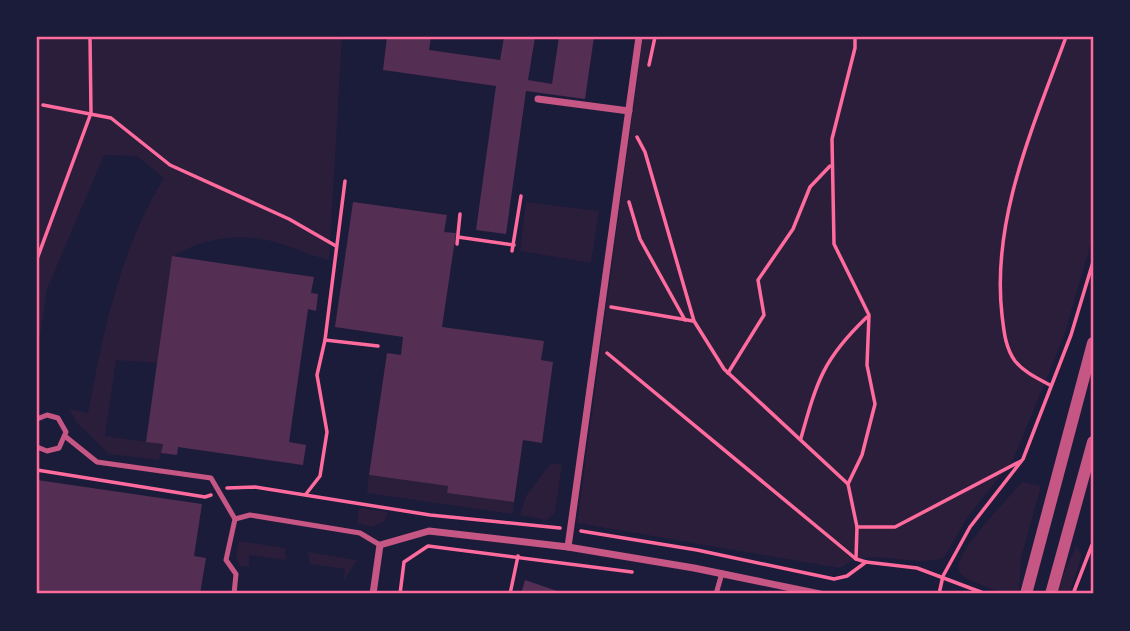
<svg xmlns="http://www.w3.org/2000/svg" width="1130" height="631" viewBox="0 0 1130 631" font-family="'Sofia Sans Condensed',sans-serif">
  <style>
    .green { fill: #2a1e3b }
    .building { fill: #542f53 }
    .lines { fill: none; stroke-linecap: round; stroke-linejoin: round }
    .path { stroke: #ff6b9d; stroke-width: 3.5 }
    .service { stroke: #c65784; stroke-width: 5 }
    .minor { stroke: #c65784; stroke-width: 7 }
    .tertiary { stroke: #c65784; stroke-width: 12 }
    .neatline { fill: none; stroke: #ff6b9d; stroke-width: 2.5 }
  </style>
  <rect width="100%" height="100%" fill="#1b1b3a"/>
  <g class="green">
    <path d="M37,37H342L329,260C307,255 287,244 266,240C234,233 199,240 172,257L157,363L116,360L105,436L163,444L159,460L109,454L77,423L69,409L88,413C103,332 120,249 164,178L137,156L104,155L47,289L37,355Z"/>
    <path d="M643,37H1093V236L1064,336L1013,460L966,519L944,558C909,569 871,544 840,568L577,523Z"/>
    <path d="M526,202L599,211L591,263L520,251Z"/>
    <path d="M551,463L562,465L555,512L547,520L520,515L526,496Z"/>
    <path d="M369,475L448,486L447,493L514,502L513,514L367,493Z"/>
    <path d="M1022,482L1041,486L1021,558L1019,594C1003,594 992,589 977,583C971,580 962,578 959,570C952,554 1010,497 1022,482Z"/>
    <path d="M359,508L388,512L385,521L373,527L357,523Z"/>
    <path d="M239,541L285,548L286,560L249,555V567L240,566L236,556Z"/>
    <path d="M1076,546L1082,555L1069,594H1055Z"/>
    <path d="M308,552L357,560L343,581L345,569L310,564Z"/>
  </g>
  <g class="building">
    <path d="M387,37H431L429,50L500,60L504,37H535L528,80L552,84L559,37H594L585,99L526,91L506,234L476,230L496,86L383,70Z"/>
    <path d="M353,202L447,215L444,232L456,233L442,327L544,341L541,360L553,362L542,443L523,440L514,502L447,493L448,486L369,475L387,353L401,355L403,337L335,327Z"/>
    <path d="M172,256L314,277L311,293L318,294L316,311L308,309L289,442L306,445L303,465L178,447L177,455L161,453L163,444L146,442Z"/>
    <path d="M37,480L202,504L194,556L206,558L200,594H37Z"/>
    <path d="M525,580L566,594H521Z"/>
  </g>
  <g class="lines">
    <g class="path">
      <path d="M855,37V48L832,139L834,244L869,315L867,365L875,404L862,455L848,484L857,527L856,559"/>
      <path d="M649,65L655,37"/>
      <path d="M43,105L111,118L170,165L289,219L336,246"/>
      <path d="M637,137L645,152L694,321L724,369L848,484"/>
      <path d="M629,202L640,239L685,320"/>
      <path d="M458,237L514,245"/>
      <path d="M457,244L460,214"/>
      <path d="M512,251L521,196"/>
      <path d="M37,259L91,113L90,37"/>
      <path d="M611,307L693,321"/>
      <path d="M325,340L378,346"/>
      <path d="M607,353L856,559L866,562"/>
      <path d="M728,373L764,315L758,280L793,229L810,187L830,166"/>
      <path d="M1050,385C1037,378 1024,372 1015,361C1005,347 1004,331 1002,315C991,219 1034,125 1066,37"/>
      <path d="M801,438C817,381 823,359 867,317"/>
      <path d="M37,470L205,497L211,495"/>
      <path d="M227,488L255,487L430,515L560,528"/>
      <path d="M306,494L320,476L327,432L317,375L325,340L345,181"/>
      <path d="M857,527H895L1021,461"/>
      <path d="M581,531L697,550L834,579L847,576L866,562L917,568L986,594"/>
      <path d="M1093,531V572"/>
      <path d="M400,594L404,562L428,546L632,572"/>
      <path d="M510,594L518,556"/>
      <path d="M939,594L943,576L970,527L1023,459L1071,335L1093,262"/>
      <path d="M1073,594L1092,545"/>
    </g>
    <g class="service">
      <path d="M37,419L47,415L58,418L66,432L59,448L47,451L37,447"/>
      <path d="M66,437L97,462L211,478L235,519L226,560L236,574L234,594"/>
      <path d="M235,519L250,515L360,533L380,545"/>
      <path d="M716,594L722,573"/>
    </g>
    <g class="minor">
      <path d="M538,99L629,111"/>
      <path d="M568,547L639,37"/>
      <path d="M373,594L380,545L429,531L568,547L694,568L820,594"/>
    </g>
    <g class="tertiary">
      <path d="M1026,594L1093,343"/>
      <path d="M1051,594L1093,442"/>
    </g>
  </g>
  <rect width="1130" height="631" fill="none" stroke="#1b1b3a" stroke-width="77"/>
  <rect x="38" y="38" width="1054" height="554" class="neatline"/>
</svg>
